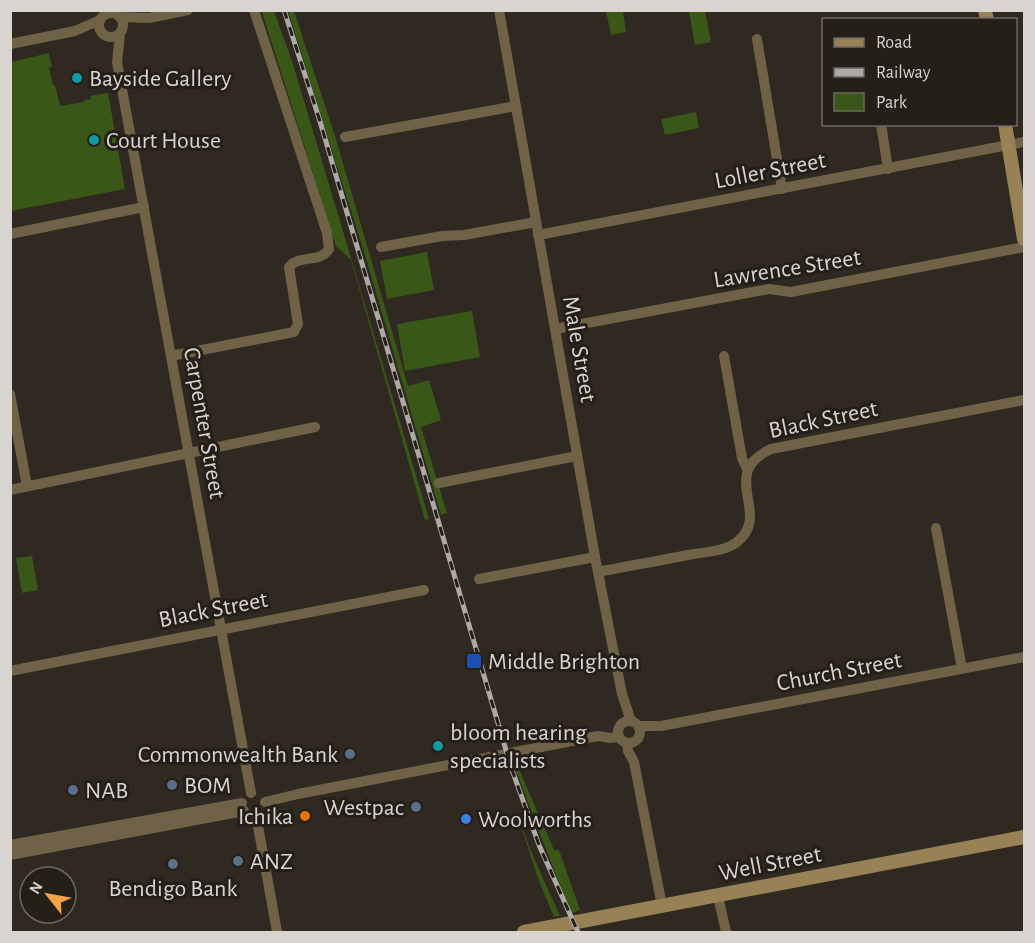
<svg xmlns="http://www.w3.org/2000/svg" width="1035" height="943" viewBox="0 0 1035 943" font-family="'Alegreya Sans',sans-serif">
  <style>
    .green { fill: #395717 }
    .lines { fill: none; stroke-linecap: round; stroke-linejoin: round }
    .street { stroke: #706247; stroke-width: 10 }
    .secondary { stroke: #978155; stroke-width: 14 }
    .rail-casing { stroke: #ada9a4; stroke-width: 5 }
    .rail { stroke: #251f19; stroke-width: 3; stroke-dasharray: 9; stroke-linecap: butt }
    .culture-dot { fill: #0f9aa8; stroke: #251f19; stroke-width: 2 }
    .transit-dot { fill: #1a4fb4; stroke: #251f19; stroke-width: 2 }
    .service-dot { fill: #5c6f8a; stroke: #251f19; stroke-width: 2 }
    .food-dot { fill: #e8710a; stroke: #251f19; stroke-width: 2 }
    .shop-dot { fill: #3f7fe0; stroke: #251f19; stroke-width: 2 }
    .labels { text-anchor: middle; stroke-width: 6; stroke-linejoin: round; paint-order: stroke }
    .poi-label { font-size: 24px; fill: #d8d4d0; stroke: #251f19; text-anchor: start }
    .street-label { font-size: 24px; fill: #d8d4d0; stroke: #251f19 }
  </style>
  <rect width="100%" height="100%" fill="#2f2922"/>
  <g class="green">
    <path d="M263,11H274L293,64L429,519L425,520L351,260L336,246L262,12Z"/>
    <path d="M288,11H294L335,136L408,386L429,380L441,420L421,427L447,513L441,515L365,255Z"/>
    <path d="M606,11H623L626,32L611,35Z"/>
    <path d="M689,11H705L711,42L695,45Z"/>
    <path d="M49,53L52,67L49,68L53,85H55L60,106L84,102V100L91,99L90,96L108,93L125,189L11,211V62Z"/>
    <path d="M696,112L699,128L665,135L661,119Z"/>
    <path d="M427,252L434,290L387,299L380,261Z"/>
    <path d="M472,311L480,357L405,371L397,324Z"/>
    <path d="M32,556L38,590L22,593L16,558Z"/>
    <path d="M518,767L554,850H559L580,910L572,913L554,870L515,768Z"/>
    <path d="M518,816L530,849L560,916L554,917L537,876Z"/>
  </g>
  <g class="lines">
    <g class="street">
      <path d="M499,10L595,557L622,694L631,721"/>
      <circle cx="111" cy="25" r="12"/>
      <path d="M120,17L149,18L188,10"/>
      <path d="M120,34L117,62L251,793"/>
      <path d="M757,39L782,189"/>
      <path d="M10,44L75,31L100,20"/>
      <path d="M881,124L888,169"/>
      <path d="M345,137L516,106"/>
      <path d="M10,234L144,207"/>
      <path d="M538,235L1024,142"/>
      <path d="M381,247L442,236L464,235L536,222"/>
      <path d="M555,329L769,289L791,292L1024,247"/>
      <path d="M171,356L294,332L298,324L289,267C299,254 320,264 329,249L327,233L254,10"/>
      <path d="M724,356L742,458L747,469"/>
      <path d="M10,394L27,486"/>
      <path d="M439,483L577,456"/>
      <path d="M10,490L315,427"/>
      <path d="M936,528L962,669"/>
      <path d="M598,572C628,566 658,561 688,555C704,552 724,552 737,542C773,514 717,474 771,449L1024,400"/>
      <path d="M479,579L595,557"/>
      <path d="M10,671L424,590"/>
      <circle cx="629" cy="732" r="11"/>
      <path d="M639,726H661L1024,657"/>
      <path d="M627,743L628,751L634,762L662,906"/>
      <path d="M265,802L298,794L598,736L610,738L619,737"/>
      <path d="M256,815L277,932"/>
      <path d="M10,845L242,803"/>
      <path d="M10,855L244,811"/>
      <path d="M718,896L726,932"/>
    </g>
    <g class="secondary">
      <path d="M985,10L987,20"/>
      <path d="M1005,124L1024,239"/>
      <path d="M524,932L1024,837"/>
    </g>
    <g class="rail-casing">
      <path id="rail" d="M284,10L319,118L511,767L539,845L578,932"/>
    </g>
    <use href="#rail" class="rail"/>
  </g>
  <g class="culture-dot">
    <circle cx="77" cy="78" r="6"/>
    <circle cx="94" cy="140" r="6"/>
    <circle cx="438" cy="746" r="6"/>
  </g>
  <rect class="transit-dot" x="466" y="653" width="16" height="16" rx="3"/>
  <g class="service-dot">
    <circle cx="350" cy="754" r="6"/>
    <circle cx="172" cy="785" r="6"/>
    <circle cx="73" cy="790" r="6"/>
    <circle cx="416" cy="807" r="6"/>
    <circle cx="238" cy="861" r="6"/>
    <circle cx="173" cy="864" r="6"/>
  </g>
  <circle class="food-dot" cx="305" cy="816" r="6"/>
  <circle class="shop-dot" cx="466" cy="819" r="6"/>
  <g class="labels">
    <g class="poi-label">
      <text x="89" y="86">Bayside Gallery</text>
      <text x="106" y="148">Court House</text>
      <text x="488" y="669">Middle Brighton</text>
      <text x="450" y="740">bloom hearing<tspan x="450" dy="28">specialists</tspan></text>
      <text x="338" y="762" text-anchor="end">Commonwealth Bank</text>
      <text x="184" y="793">BOM</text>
      <text x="85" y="798">NAB</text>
      <text x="404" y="815" text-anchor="end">Westpac</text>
      <text x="293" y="824" text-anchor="end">Ichika</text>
      <text x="478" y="827">Woolworths</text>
      <text x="250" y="869">ANZ</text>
      <text x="173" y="896" text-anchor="middle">Bendigo Bank</text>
    </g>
    <g class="street-label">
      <text transform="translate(770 170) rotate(-11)" y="8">Loller Street</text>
      <text transform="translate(787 268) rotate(-9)" y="8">Lawrence Street</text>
      <text transform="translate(580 349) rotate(80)" y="8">Male Street</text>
      <text transform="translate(823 419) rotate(-12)" y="8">Black Street</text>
      <text transform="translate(205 423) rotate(80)" y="8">Carpenter Street</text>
      <text transform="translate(213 609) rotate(-11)" y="8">Black Street</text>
      <text transform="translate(839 671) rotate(-11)" y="8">Church Street</text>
      <text transform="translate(770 863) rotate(-11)" y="8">Well Street</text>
    </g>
  </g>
  <rect width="1035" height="943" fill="none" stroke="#d8d4d0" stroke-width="24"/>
  <rect x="822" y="18" width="195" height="108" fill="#251f19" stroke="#6d6762" stroke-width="1.5"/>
  <rect x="834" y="38" width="30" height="9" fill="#978155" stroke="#6d6762" stroke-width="1.5"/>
  <text x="876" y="48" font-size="18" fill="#d8d4d0">Road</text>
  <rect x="834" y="68" width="30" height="9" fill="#ada9a4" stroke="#6d6762" stroke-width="1.5"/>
  <text x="876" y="78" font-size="18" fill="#d8d4d0">Railway</text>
  <rect x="834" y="93" width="30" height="18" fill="#395717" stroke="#6d6762" stroke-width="1.5"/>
  <text x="876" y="108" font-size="18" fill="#d8d4d0">Park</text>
  <g transform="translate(48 895) rotate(301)"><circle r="28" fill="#251f19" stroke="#6d6762" stroke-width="1.5"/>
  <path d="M0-4.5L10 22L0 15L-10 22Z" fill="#f4a345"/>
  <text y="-9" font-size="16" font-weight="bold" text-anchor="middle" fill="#d8d4d0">N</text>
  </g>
</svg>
